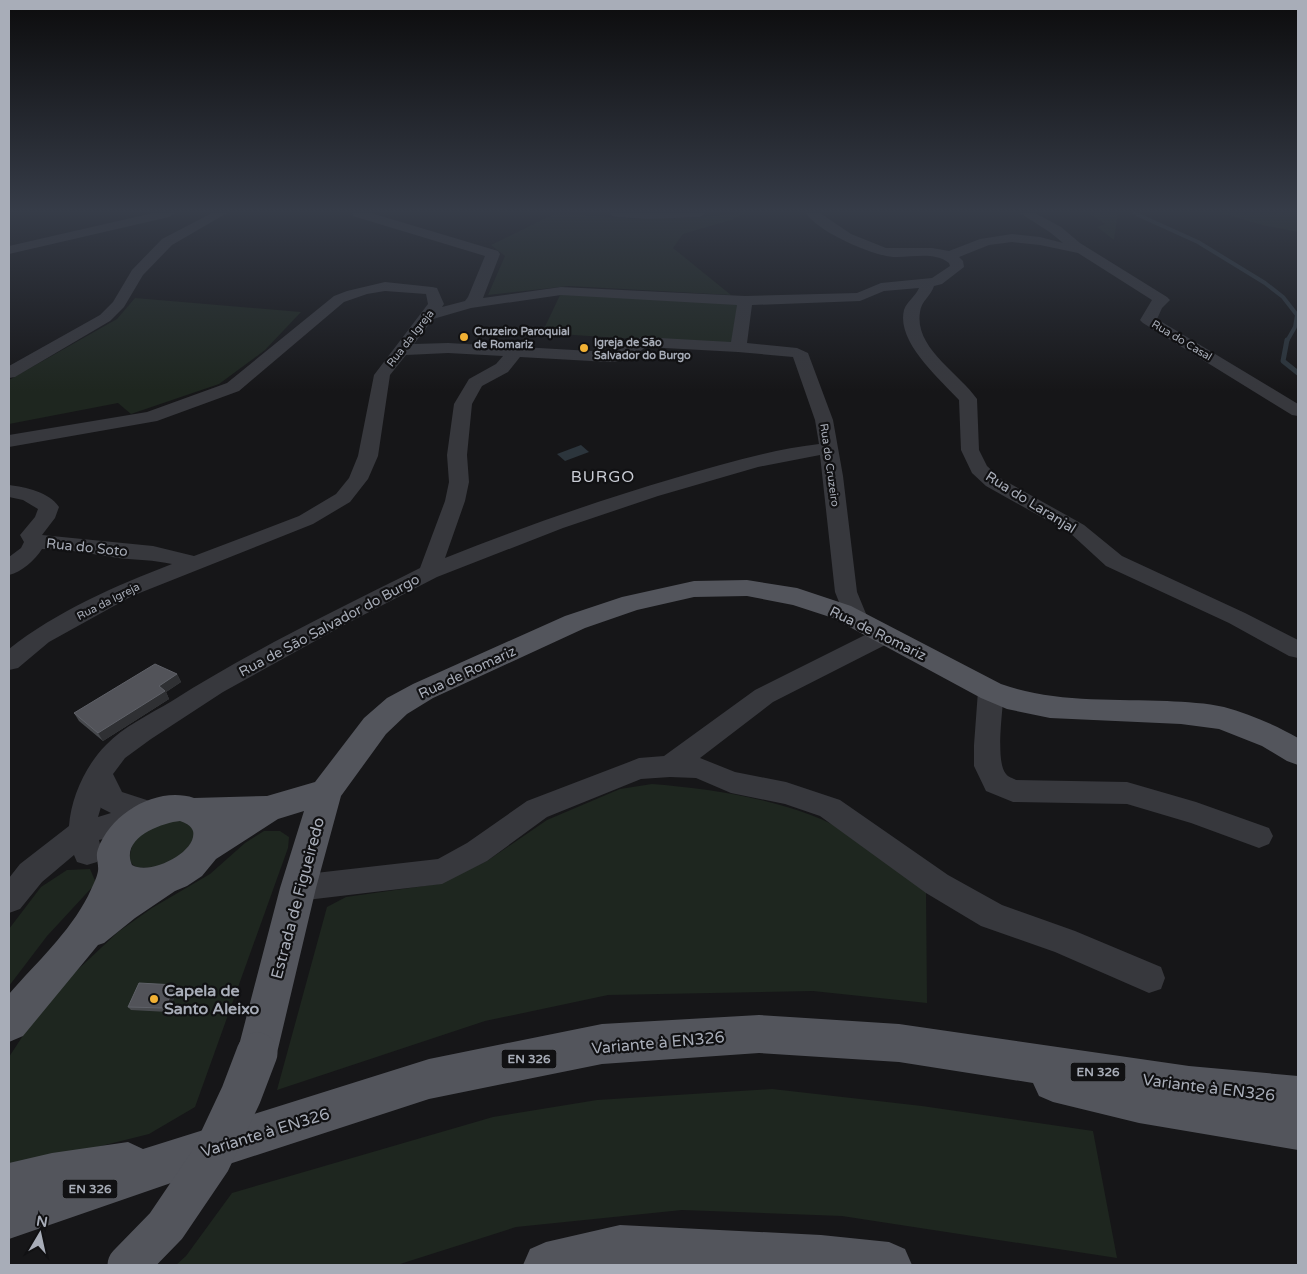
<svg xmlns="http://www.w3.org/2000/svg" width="1307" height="1274" viewBox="0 0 1307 1274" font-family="'Varela Round',sans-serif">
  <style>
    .green { fill: #1e261f }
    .water { fill: #2c353c }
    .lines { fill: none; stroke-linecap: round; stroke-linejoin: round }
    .stream-far1 { stroke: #2c353c; stroke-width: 4 }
    .stream { stroke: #2c353c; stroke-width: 5 }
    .minor { fill: #37383d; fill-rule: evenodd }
    .major { fill: #53555c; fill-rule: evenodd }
    .major-bridge { stroke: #53555c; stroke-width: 41 }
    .wall { fill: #47494d }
    .shaded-wall { fill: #2f3033 }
    .building { fill: #525359; stroke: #5f6168 }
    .poi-dot { fill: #f2b134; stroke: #111113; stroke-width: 2 }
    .labels { text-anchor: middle; stroke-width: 4.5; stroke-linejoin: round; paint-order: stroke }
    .far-poi-label { font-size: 11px; font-weight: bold; fill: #a8adb8; stroke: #111113; text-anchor: start }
    .far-street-label { font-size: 11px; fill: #a8adb8; stroke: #111113 }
    .shield { fill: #111113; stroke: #7b7e86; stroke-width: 1 }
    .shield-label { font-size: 12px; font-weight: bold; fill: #a8adb8 }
    .street-label { font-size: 14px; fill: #a8adb8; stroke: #111113 }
    .quarter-label { font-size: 16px; letter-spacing: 1px; fill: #c9ccd4; stroke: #111113 }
    .near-street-label { font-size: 16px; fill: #a8adb8; stroke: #111113 }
    .near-poi-label { font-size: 16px; font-weight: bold; fill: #a8adb8; stroke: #111113; text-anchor: start }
  </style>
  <rect width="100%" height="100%" fill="#161618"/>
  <g class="green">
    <path d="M556,213L638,219L688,218L744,213L734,219L683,234L673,248L731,295L569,286L488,295L505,256L491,245Z"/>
    <path d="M1088,213H1118L1114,240L1097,227L1105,224Z"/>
    <path d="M1221,213H1298V232L1262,225Z"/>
    <path d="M561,293L738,304L731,345L542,333Z"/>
    <path d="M135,298L301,312L265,350L219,384L131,414L118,403L9,424V380L117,319Z"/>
    <path d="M652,784C714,789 800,801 853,836C878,853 902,874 926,892L927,1003L813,991L608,995L485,1021L277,1090L327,907L346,897L438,884L487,861L547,820L620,789Z"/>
    <path d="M174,818C209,831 192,841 175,863C147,868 117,878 136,836Z"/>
    <path d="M264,831H280L289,837L288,848L195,1107L149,1134L21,1166L9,1165V1057L28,1028L71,976L118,932L152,908L210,874L245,843Z"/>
    <path d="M90,869L96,883L47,936L9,986V929L41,887L67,870Z"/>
    <path d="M772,1089L922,1106L1093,1131L1117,1258L842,1216L682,1210L516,1227L397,1265H176L186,1256L232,1193L493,1117L597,1100Z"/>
  </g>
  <path class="water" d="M581,445L589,452L565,461L557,454Z"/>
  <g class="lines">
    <path class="stream-far1" d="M1134,213L1198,242L1265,283L1283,297L1297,315L1295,327L1287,341"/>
    <path class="stream" d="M1287,340L1283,361L1298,373"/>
    <g class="minor">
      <path d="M153,213H175L169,217L9,254V246Z"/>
      <path d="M212,213H227L172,245L143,275L124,307L110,321L15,377L9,378V366L100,315L113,302L132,270L162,239Z"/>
      <path d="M352,213H371L498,251L500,254L483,298L561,287L745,296L857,293L881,283L932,278L950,266L949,263C933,251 912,258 893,257C871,255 818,232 806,213H820L851,234L886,248H932L949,251L980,239L1012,234L1040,237L1063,243L1051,233L1020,213H1035L1061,227L1080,243L1167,297L1170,300L1162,308L1157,319L1298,404V416L1292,415L1143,323L1140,320L1152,300L1078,253L1040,245L1012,242L989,245L959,257L963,261L964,267L942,284L934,286C931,296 921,301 920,312C914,348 959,373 977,399L979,450L987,466L1000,478L1084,525L1122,556L1245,613L1298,640V658L1289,656L1229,623L1106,566L1070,533L986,486L972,473L961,450L959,400C940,379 896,342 904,310C907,301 916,296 919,288L884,291L860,301L752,305L747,343L797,348L808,353L833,420L843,476L857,592L869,621L865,627L857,629L849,627L835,592L820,455L758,467L658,496L563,528L437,577L344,625L223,692L151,739L125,758L113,774L122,792L162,805L166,813L162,821L152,824L147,823L143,832L133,836L120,835L99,840L102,853L97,862L87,865L77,862L74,855L42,882L20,909L9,913V878L20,864L69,826C71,798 85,766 106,745C123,727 150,714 172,701C251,651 336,610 420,568L445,501L449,482L447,455L454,404L469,379L496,364L503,356L448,353L406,355L390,375L378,456L368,479L350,502L313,524L132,596L49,642L18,668L9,670V649C57,611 115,586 172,564C154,560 137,560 118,558C93,554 68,549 42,549C35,560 22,572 9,575V557L21,548L24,542L20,535L35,517L38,509L23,500L9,497V485C26,487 49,492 59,507L55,518L42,535L153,546L194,556L299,516L336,494L349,478L358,456L374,375L428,304L426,294L385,291L367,294L344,302L239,391L157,421L9,447V435L147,412L227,383L334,296L347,291L385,282L432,287L437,288L444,304L442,307L465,301L468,297L485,256L353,216ZM561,295L737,305L731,342L642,337C628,341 624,351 609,352L448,343L414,344L433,319L471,308ZM646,347L738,352L793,357L815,420L819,444C769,450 722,464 675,478C597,501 520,528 445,558L465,501L469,482L467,455L472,404L482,386L508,372L520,357L609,362C627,361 631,358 646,347ZM101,807V808L111,813L98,817Z"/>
      <path d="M611,213H706L700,217L649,219L617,217L612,216Z"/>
      <path d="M885,627L893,629L897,635L893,641L773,702L700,758L735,772L786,782L840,800L948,875L1002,905L1075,931L1161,967L1165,978L1161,989L1149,993L1055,952L981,926L926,893L820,816L785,804L731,793L696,778L670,777L641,779L547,817L487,861L442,884L298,901L287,897L283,888L287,879L298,875L438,859L467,843L527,801L629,762L639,758L664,756L755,690L877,629Z"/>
      <path d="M991,682L1000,685L1004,691C1003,708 995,762 1006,774C1008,777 1013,778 1016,780L1127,782L1196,802L1269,828L1273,836L1269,844L1259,848L1191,823L1127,804L1013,802L986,791L974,766V745L978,691L982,685Z"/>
    </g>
    <g class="major">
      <path d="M747,580L797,588L851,606L1001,684C1053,703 1113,699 1167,701C1186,702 1207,703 1224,707C1249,714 1276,725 1298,738V765L1287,761L1262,746L1219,729L1181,724L1050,718L1007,709L981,698L833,618L793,605L747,596L694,597L637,610L585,628L433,698L407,714L386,734L341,796L316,888L277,1053L271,1067L257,1073L243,1067L237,1053L280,888L304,811L278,819L216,859L202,876L187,886L175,891L135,918L104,943L98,945L23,1036L9,1042V994C36,963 69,933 88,896C91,889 97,878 98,871C99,864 95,857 98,849C111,813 157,786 194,798L267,796L315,782L364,718L387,698L413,684L565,616L622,597L694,581ZM180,821C185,823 191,825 193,831C198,852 150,876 132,865C120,838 161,823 180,821Z"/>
      <path d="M759,1015L899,1024L1189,1066L1298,1076V1150L1139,1123L1053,1102L1039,1096L1033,1083L899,1062L759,1053L602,1064L429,1099L171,1183L9,1239V1163L52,1153L128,1142L143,1149L429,1059L602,1024Z"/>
      <path d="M620,1225L821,1235L889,1242L905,1249L912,1265H523L530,1249L546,1242Z"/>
    </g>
    <path class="major-bridge" d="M128,1265L166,1226L210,1161L241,1095L257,1053"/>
  </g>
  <g class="wall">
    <path d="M177,674L181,682L166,692L169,699L103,741L79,721L74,713Z"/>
    <path d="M175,985L178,989L168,1012L131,1010L128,1007Z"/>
  </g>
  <g class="shaded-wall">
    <path d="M177,674L181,682L166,692L169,699L103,741L98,733L159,686Z"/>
    <path d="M175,985L178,989L168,1012L165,1008Z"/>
  </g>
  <g class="building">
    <path d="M155,664L177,674L159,686L165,691L98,733L74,713Z"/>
    <path d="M139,983L175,985L165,1008L128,1007Z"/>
  </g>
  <linearGradient id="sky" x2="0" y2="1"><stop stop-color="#0c0c0d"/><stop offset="0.54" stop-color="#363c48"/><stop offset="1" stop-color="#363c48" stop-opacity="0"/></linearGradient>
  <rect width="1307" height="391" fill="url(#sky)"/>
  <g class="poi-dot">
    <circle cx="464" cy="337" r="5"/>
    <circle cx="584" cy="348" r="5"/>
    <circle cx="154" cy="999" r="5"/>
  </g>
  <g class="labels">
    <g class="far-poi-label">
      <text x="474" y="335">Cruzeiro Paroquial<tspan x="474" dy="13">de Romariz</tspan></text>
      <text x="594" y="346">Igreja de São<tspan x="594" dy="13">Salvador do Burgo</tspan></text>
    </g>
    <g class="far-street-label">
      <text transform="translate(410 338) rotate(-52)" y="4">Rua da Igreja</text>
      <text transform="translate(1182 340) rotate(31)" y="4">Rua do Casal</text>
      <text transform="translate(830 465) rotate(82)" y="4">Rua do Cruzeiro</text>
      <text transform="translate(108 601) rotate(-27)" y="4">Rua da Igreja</text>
    </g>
    <g class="shield">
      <rect x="501.5" y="1049.5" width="55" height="19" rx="4"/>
      <rect x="1070.5" y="1062.5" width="55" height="19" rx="4"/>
      <rect x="62.5" y="1179.5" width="55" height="19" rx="4"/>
    </g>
    <g class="shield-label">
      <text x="529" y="1063">EN 326</text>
      <text x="1098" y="1076">EN 326</text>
      <text x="90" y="1193">EN 326</text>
    </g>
    <g class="street-label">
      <text transform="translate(1031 502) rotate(32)" y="5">Rua do Laranjal</text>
      <text transform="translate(87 547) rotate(6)" y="5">Rua do Soto</text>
      <text transform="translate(329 625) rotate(-28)" y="5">Rua de São Salvador do Burgo</text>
      <text transform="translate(878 633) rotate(26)" y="5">Rua de Romariz</text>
      <text transform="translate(467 672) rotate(-25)" y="5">Rua de Romariz</text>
    </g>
    <g class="quarter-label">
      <text x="603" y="482">BURGO</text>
    </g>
    <g class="near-street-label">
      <text transform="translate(297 898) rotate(-75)" y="6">Estrada de Figueiredo</text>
      <text transform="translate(658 1042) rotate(-5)" y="6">Variante à EN326</text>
      <text transform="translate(1209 1087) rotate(7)" y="6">Variante à EN326</text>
      <text transform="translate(265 1132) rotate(-17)" y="6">Variante à EN326</text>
    </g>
    <g class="near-poi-label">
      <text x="164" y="996">Capela de<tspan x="164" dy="18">Santo Aleixo</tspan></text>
    </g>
  </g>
  <rect width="1307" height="1274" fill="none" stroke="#a8adb8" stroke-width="20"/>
  <g transform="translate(40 1234) rotate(9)" stroke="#111113" stroke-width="4" paint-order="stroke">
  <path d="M0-4L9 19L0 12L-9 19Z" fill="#a8adb8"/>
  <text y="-8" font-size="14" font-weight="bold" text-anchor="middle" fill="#a8adb8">N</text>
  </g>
</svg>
